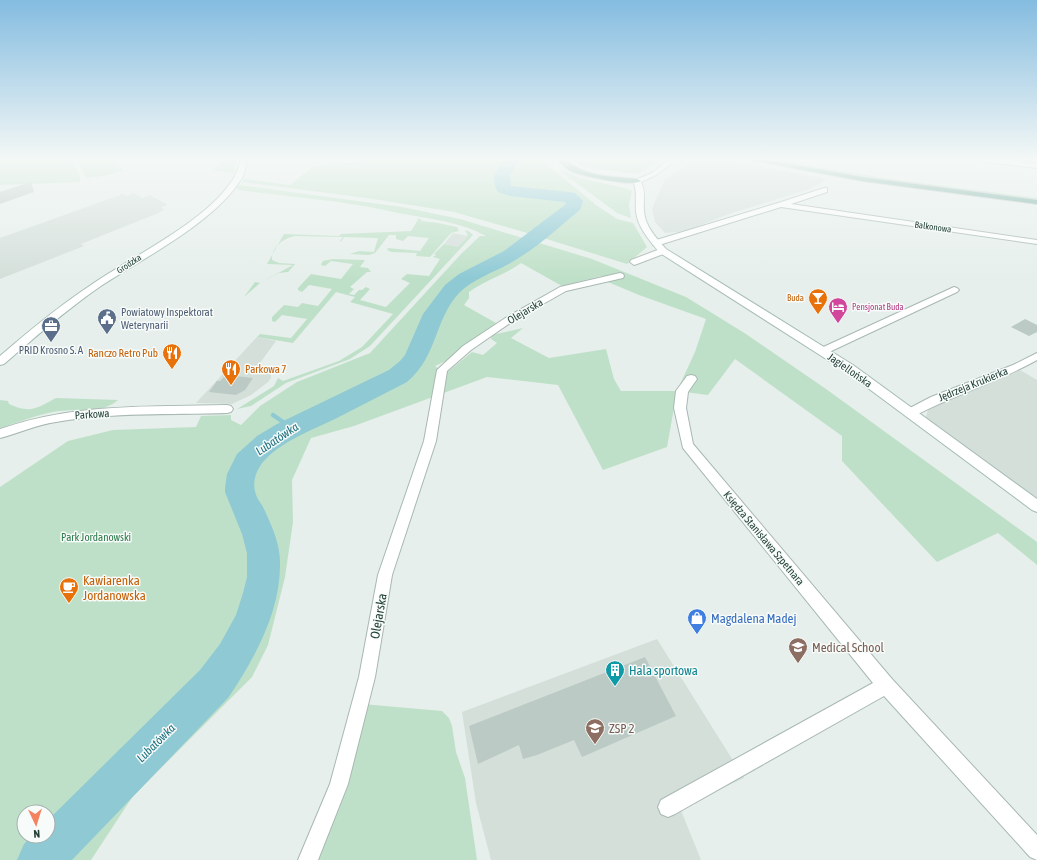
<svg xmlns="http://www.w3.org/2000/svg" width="1037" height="860" viewBox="0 0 1037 860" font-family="'Asap Condensed',sans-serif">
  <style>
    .built { fill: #d4dfda }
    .green { fill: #bfe0c8; fill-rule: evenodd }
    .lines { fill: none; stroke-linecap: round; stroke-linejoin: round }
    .stream { stroke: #8ec9d4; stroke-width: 4.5 }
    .river { fill: #8ec9d4; fill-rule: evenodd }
    .building { fill: #bbcac4 }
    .street-casing { stroke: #a8b8b2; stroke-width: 2 }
    .secondary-casing { stroke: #a4bbb3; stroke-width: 2 }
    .primary-casing { stroke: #c2cac8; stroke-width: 2 }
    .street { fill: #fff; fill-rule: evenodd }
    .secondary { fill: #fff; fill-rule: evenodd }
    .primary { fill: #6aa596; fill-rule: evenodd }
    .labels { text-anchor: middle; stroke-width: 3; stroke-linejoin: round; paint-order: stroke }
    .far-street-label { font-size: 9px; fill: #24423a; stroke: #f7fbf9 }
    .far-food-label { font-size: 9px; fill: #c56008; stroke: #f7fbf9; text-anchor: end }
    .far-hotel-label { font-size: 9px; fill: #b23c85; stroke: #f7fbf9; text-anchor: start }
    .street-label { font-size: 11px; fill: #24423a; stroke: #f7fbf9 }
    .service-label { font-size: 11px; fill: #4e5e75; stroke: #f7fbf9; text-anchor: start }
    .food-label { font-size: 11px; fill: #c56008; stroke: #f7fbf9; text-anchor: end }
    .park-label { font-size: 11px; fill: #2d7a4b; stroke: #f7fbf9 }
    .water-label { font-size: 12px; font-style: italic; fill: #1c6f80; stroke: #f7fbf9 }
    .near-food-label { font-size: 13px; fill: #c56008; stroke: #f7fbf9; text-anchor: start }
    .near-street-label { font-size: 13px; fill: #24423a; stroke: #f7fbf9 }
    .near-shop-label { font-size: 13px; fill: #366cbe; stroke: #f7fbf9; text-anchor: start }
    .near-education-label { font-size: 13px; fill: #785e54; stroke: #f7fbf9; text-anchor: start }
    .near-culture-label { font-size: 13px; fill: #0d838f; stroke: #f7fbf9; text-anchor: start }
  </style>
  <rect width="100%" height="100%" fill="#e6efeb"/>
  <g class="built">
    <path d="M695,158H716L827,179L810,189L729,214L686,231L665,233L655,222L652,209L664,181Z"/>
    <path d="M133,193L143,198L150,195L168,205L161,207L164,210L156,214L81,244L84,246L0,279V238L123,194L127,196Z"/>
    <path d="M453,233L468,236L458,247L444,244Z"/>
    <path d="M257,337L276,341L260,363L271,373V378L268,382L251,395L232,404L196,403Z"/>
    <path d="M1020,370L1037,380V498L925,420L929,407Z"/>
    <path d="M657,639L744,778L680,808L701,860H491L476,803L462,712Z"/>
  </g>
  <g class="green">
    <path d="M0,158H66C74,163 80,171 80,182L0,185Z"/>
    <path d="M72,158H102L117,162L123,171L103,176L86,178L78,162Z"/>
    <path d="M228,158H236L234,173L212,170Z"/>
    <path d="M358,158H539L596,205L617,219L633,223L647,247L627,264L524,232L454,212L374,199L242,182L244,179L290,185L314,166L357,162Z"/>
    <path d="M572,158H663L638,174L596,169L579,165Z"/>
    <path d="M753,158H763L890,179L1037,198V200L879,179Z"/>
    <path d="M560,169L580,178L624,188L632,191L629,205L631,218L617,213L574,181L569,179Z"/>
    <path d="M239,185L402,207L460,219L592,259L686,297L746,334L826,389L1037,542V565L998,533L937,562L842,461V436L735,359L708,395L677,391L667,447L603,470L558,385L487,377L354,426L311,438L292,480L293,522L285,577L268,645L252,677L133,796L91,860H0V487L68,441L113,430L196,427L201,416L231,415V420L241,425L260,406L297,382L370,353L461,254L480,236H486C457,220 421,218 389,211C340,200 288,197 239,190L236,188ZM521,263L562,286L601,276L608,282L639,295L706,319L695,352L677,391H621L614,379L606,349L549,358L511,338L523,328L492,335L491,339L497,343L483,355L472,352L445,374L435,366L448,360L496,323L464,305L469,298V292C485,280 505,275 521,263ZM24,812H48V836H24Z"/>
    <path d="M419,218L422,221L438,223L457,227L459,231L451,233L430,257L416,256L417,253L391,252L387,250L388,248L420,251L429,238L408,236L403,241L396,239V235H389L375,253L369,255L350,254L359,251L374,252L378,238L344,237L341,242L340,241L343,237L295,236C284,238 271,247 272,260L279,263L295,264L288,272L279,273L260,283L244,297L255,282L260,283L293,265L267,264L284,234L339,236L341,234L411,231Z"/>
    <path d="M465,230L470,232L473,235L370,346L350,359L286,383L251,406L237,409L274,386L278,378L283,381L339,361L362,347L393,314L350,302L355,297L336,292L293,343L257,337L260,334L291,338L307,319L282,315L275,322L272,321V317L284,305L298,307L302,303L318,306L332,289L309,285L302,292L298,290V288L311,274L341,279L353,264L331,261L325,266L321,265L323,261L333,259L365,260L360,267L368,268L371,272H367L350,287L354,289L349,294L354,295L359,290H362L366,287L370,289L360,300L386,307L410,283L401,279L407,274L429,276L440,259L433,257L436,255L434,254L444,244L458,247L468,236Z"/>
    <path d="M56,398L118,400C100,415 80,408 59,411C39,414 19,422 0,428V400L8,401L9,404C31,414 37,408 56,398Z"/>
    <path d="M362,704L442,711L449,718L452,726L456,752L465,778L477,860H308Z"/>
  </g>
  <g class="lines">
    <path class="stream" d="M273,415L286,424L289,430"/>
    <path class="river" d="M505,158H520L510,176L511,186L569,192L575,193L583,201L580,210C560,226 539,246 517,259C499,271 475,277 459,293C434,320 438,356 407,382C384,394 360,406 337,418C313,430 273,444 259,468C255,474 253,484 255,491C256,497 260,502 263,507C271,524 280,543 280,562C281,611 255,658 228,698L72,860H17L24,844L32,836H48V820L200,670L220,644L236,615L243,593L247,577V553L242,534L225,492V488L227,474L237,454L257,436L277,424L389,370L400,361L405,355L423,314L445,285L459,274L504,251L566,204L565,202L510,196L498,192C489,179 497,169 505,158Z"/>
  </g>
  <g class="building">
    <path d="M31,182L34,192L0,204V192Z"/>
    <path d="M1025,319L1037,325V332L1029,336L1011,327Z"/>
    <path d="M226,375L253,378L245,390L236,395L209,392L217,381H220Z"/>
    <path d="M645,657L676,716L582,757L574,740L537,755L523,759L519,745L478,764L469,726Z"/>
  </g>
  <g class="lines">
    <g class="street-casing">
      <g id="street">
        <path d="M824,188H827V192L791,204L1037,240V244L781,207L659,245H653L652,243L653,241L778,203Z"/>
        <path d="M663,248L667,251L666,253L637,264L634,265L630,262L631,260Z"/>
        <path d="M620,273L623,274L624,276L623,278L566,291L513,321L471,350L447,371L436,441L392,575L375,677L348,784L318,860H298L330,784L359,677L378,575L424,441L437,370L463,346L507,317L560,287Z"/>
        <path d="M954,287L957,288L959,290L957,292L827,353L823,354L818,351L819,349Z"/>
        <path d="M1037,353V360C998,382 954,395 914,416L910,417L906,416L904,413L906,410L931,397L1013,365Z"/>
        <path d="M691,375L695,376L697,379L688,392L686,408L693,444L892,679L1037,835V860L1030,857L884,696L675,814L668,817L661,814L658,807L661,800L873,683L683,448L674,408L676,391L687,376Z"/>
        <path d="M227,405L231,406L233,409L231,412L227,413C170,415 112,412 56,422C36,425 19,433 0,438V429C76,403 148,407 227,405Z"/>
      </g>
    </g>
    <g class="secondary-casing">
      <g id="secondary">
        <path d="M241,158H247C246,164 245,171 243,176C217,222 141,259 98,288C65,311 34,338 4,364L0,365V356C29,331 59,306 91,285C134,255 209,221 235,176C238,171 239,164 241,158Z"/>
        <path d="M671,158H679L656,175L641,182C646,192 643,200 644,211C645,226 656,238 666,249L853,365L1037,499V512L1032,510L845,371L660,253C650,241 638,228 636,212C635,201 638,192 633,181L652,173Z"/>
        <path d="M970,158H991L1037,164V168L973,160Z"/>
      </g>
    </g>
    <g class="primary-casing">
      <g id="primary">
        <path d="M556,158C567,158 576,169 587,172C603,177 620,177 637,179L641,181C633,187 583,176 573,172C566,169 561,164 556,158Z"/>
        <path d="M739,158H755L862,177L1037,200V204L862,181Z"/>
      </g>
    </g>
    <use href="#street" class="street"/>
    <use href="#secondary" class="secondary"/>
    <use href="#primary" class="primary"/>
  </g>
  <linearGradient id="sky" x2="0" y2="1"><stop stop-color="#84bce0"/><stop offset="0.57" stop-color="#f4f8f6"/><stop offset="1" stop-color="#f4f8f6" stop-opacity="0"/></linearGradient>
  <rect width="1037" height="279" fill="url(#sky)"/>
  <defs>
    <g id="bar-pin" transform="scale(1)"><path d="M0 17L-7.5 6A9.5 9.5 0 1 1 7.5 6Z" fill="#e8710a" stroke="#f7fbf9"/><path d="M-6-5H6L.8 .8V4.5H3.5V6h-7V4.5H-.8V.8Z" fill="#fff"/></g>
    <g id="hotel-pin" transform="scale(1)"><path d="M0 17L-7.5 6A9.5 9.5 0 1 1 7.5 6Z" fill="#d1479c" stroke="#f7fbf9"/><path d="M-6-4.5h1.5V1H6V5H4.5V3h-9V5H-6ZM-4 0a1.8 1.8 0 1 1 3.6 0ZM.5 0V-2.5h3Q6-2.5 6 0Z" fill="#fff"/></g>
    <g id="civic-pin" transform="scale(1)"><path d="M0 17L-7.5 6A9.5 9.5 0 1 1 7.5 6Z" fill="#5c6f8a" stroke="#f7fbf9"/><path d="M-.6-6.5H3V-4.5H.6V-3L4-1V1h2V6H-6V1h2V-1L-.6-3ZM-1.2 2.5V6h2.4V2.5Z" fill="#fff"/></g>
    <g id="office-pin" transform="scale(1)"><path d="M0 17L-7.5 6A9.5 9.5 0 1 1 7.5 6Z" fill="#5c6f8a" stroke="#f7fbf9"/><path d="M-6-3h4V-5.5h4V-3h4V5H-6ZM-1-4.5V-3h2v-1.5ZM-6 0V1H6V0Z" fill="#fff"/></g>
    <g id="restaurant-pin" transform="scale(1)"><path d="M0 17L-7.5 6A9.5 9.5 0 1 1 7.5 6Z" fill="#e8710a" stroke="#f7fbf9"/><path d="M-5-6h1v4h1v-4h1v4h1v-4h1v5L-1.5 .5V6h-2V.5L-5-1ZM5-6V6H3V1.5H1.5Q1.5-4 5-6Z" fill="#fff"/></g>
    <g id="cafe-pin" transform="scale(1)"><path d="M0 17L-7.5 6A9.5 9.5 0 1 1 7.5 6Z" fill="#e8710a" stroke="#f7fbf9"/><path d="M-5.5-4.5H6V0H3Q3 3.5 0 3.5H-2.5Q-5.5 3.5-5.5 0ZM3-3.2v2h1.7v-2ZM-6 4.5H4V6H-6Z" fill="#fff"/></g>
    <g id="shop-pin" transform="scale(1)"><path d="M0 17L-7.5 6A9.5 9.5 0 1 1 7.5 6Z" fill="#3f7fe0" stroke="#f7fbf9"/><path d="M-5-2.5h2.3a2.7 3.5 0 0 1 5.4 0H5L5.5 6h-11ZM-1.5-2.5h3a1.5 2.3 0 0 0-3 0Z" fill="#fff"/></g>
    <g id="university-pin" transform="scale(1)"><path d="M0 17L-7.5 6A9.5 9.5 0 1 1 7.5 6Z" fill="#8d6e63" stroke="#f7fbf9"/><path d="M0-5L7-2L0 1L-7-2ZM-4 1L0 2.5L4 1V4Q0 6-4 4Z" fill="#fff"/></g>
    <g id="building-pin" transform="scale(1)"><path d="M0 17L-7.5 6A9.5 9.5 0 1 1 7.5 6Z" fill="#0f9aa8" stroke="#f7fbf9"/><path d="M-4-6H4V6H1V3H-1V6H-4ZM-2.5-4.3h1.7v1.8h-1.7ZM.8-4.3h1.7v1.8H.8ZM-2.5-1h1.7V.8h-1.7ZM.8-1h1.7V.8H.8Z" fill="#fff"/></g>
    <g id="school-pin" transform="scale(1)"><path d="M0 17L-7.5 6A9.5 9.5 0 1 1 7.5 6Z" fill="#8d6e63" stroke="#f7fbf9"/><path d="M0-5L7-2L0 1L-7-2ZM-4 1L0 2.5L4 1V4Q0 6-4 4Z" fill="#fff"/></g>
  </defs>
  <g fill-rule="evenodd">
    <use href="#bar-pin" x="818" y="298"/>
    <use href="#hotel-pin" x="838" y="307"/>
    <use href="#civic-pin" x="107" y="318"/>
    <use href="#office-pin" x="51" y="326"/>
    <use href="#restaurant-pin" x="172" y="353"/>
    <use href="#restaurant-pin" x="231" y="369"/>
    <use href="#cafe-pin" x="69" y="587"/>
    <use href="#shop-pin" x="697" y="618"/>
    <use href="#university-pin" x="798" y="647"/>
    <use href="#building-pin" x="615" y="670"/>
    <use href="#school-pin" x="595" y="728"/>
  </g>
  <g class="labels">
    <g class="far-street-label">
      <text transform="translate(933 227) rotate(8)" y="3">Balkonowa</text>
      <text transform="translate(129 264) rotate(-33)" y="3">Grodzka</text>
    </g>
    <g class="far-food-label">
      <text x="804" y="301">Buda</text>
    </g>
    <g class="far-hotel-label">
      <text x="852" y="310">Pensjonat Buda</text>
    </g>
    <g class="street-label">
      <text transform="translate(525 311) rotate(-31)" y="4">Olejarska</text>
      <text transform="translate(850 370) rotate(35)" y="4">Jagiellońska</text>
      <text transform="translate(973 384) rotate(-22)" y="4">Jędrzeja Krukierka</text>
      <text transform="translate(92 414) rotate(-4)" y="4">Parkowa</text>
      <text transform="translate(764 538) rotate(50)" y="4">Księdza Stanisława Szpetnara</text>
    </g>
    <g class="service-label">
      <text x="121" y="316">Powiatowy Inspektorat<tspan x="121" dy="13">Weterynarii</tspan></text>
      <text x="51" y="354" text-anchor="middle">PRID Krosno S. A</text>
    </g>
    <g class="food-label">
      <text x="158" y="357">Ranczo Retro Pub</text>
      <text x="245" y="373" text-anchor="start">Parkowa 7</text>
    </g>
    <g class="park-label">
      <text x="96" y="541">Park Jordanowski</text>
    </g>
    <g class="water-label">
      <text transform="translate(277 439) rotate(-34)" y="4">Lubatówka</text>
      <text transform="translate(156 743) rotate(-45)" y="4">Lubatówka</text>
    </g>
    <g class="near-food-label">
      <text x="83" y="585">Kawiarenka<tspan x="83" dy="15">Jordanowska</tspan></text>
    </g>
    <g class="near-street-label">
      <text transform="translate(378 616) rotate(-80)" y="5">Olejarska</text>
    </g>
    <g class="near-shop-label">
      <text x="711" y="623">Magdalena Madej</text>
    </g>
    <g class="near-education-label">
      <text x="812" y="652">Medical School</text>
      <text x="609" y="733">ZSP 2</text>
    </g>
    <g class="near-culture-label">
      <text x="629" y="675">Hala sportowa</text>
    </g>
  </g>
  <g transform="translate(36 824) rotate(176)"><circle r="19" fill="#f7fbf9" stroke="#a3b1ad"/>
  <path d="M0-3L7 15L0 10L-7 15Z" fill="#f4845f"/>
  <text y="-6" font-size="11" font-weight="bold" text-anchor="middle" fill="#24423a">N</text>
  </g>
</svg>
